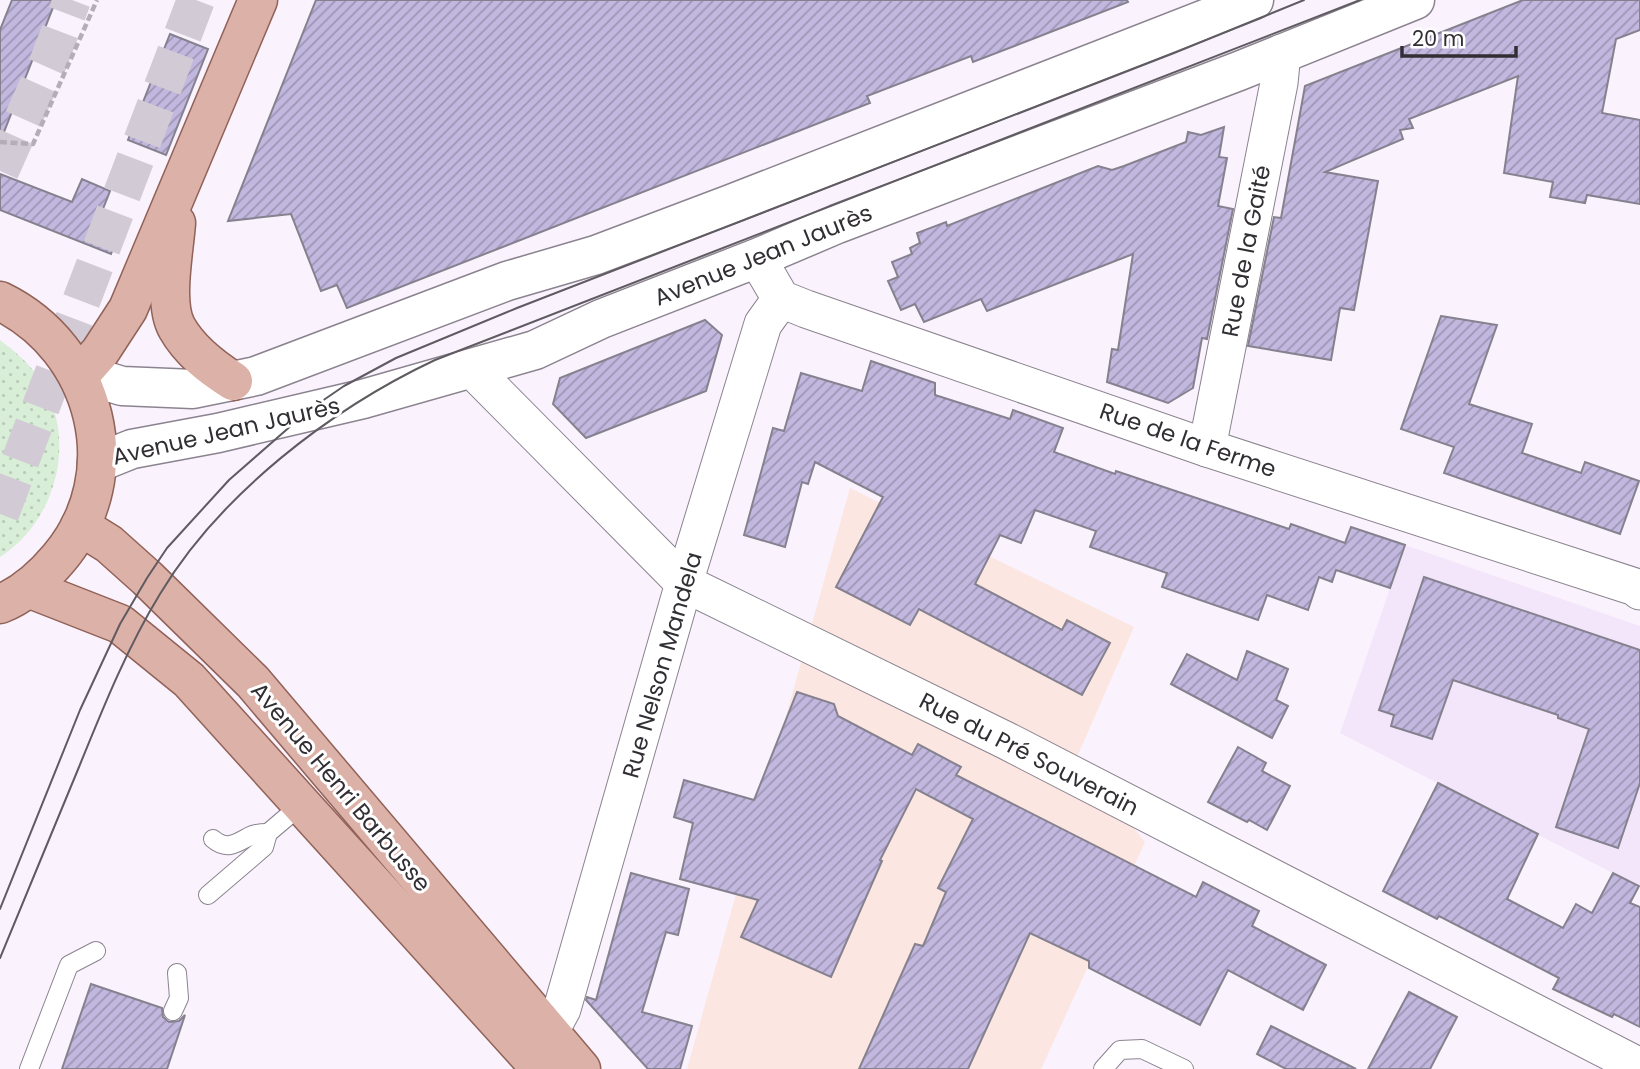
<svg xmlns="http://www.w3.org/2000/svg" width="1640" height="1069" viewBox="0 0 1640 1069" font-family="Poppins,sans-serif">
  <style>
    .built { fill: #f3e6fa }
    .education { fill: #fbe6e2 }
    .grass { fill: url(#grass-dots) }
    .building { fill: url(#building-hatch); stroke: #85818e; stroke-width: 2 }
    .lines { fill: none; stroke-linecap: round; stroke-linejoin: round }
    .highway-tunnel { stroke: #d2cbd5; stroke-width: 38; stroke-dasharray: 38 19; stroke-linecap: butt }
    .lane-casing { stroke: #8b838f; stroke-width: 20 }
    .street-casing { stroke: #8b838f; stroke-width: 39 }
    .secondary-casing { stroke: #8b838f; stroke-width: 41 }
    .primary-casing { stroke: #916258; stroke-width: 41 }
    .path { stroke: #b4aeb7; stroke-width: 4.5; stroke-dasharray: 7 3.5; stroke-linecap: butt }
    .lane { stroke: #fff; stroke-width: 18 }
    .street { stroke: #fff; stroke-width: 37 }
    .secondary { stroke: #fff; stroke-width: 38 }
    .primary { stroke: #dcb1a7; stroke-width: 38 }
    .tram { stroke: #5f5b61; stroke-width: 2 }
    .labels { text-anchor: middle; stroke-width: 6; stroke-linejoin: round; paint-order: stroke }
    .street-label { font-size: 23px; fill: #322f34; stroke: #fff }
  </style>
  <defs>
    <pattern id="grass-dots" width="8" height="8" patternUnits="userSpaceOnUse" patternTransform="scale(1.75)"><rect width="8" height="8" fill="#d8eed7"/><path d="M2 2h.1M6 6h.1" fill="none" stroke="#baccb9" stroke-width="1.8" stroke-linecap="round"/></pattern>
    <pattern id="building-hatch" width="6" height="6" patternUnits="userSpaceOnUse" patternTransform="scale(1.75)"><rect width="6" height="6" fill="#c2b7de"/><path d="M-1 1l2-2M0 6l6-6M5 7l2-2" fill="none" stroke="#9e95b5"/></pattern>
  </defs>
  <rect width="100%" height="100%" fill="#faf2fd"/>
  <path class="built" d="M1405,545L1640,626V887L1340,733Z"/>
  <path class="education" d="M850,488L1134,627L1077,757L1145,842L1041,1069H687Z"/>
  <path class="grass" d="M0,340C14,351 28,362 38,377C79,435 58,520 0,557Z"/>
  <g class="building">
    <path d="M12,0H56L2,137H0V30Z"/>
    <path d="M316,0H1127L1128,2L973,62L971,56L867,96L870,103L347,308L337,285L321,291L291,214L228,221Z"/>
    <path d="M1523,0H1640V30L1616,39L1602,113L1640,120V204L1587,195L1585,203L1550,197L1553,182L1504,173L1518,76L1409,119L1413,128L1400,130L1403,139L1325,172L1378,181L1354,310L1340,308L1331,360L1248,346L1274,217L1281,218L1305,86Z"/>
    <path d="M170,34L208,49L166,155L128,140Z"/>
    <path d="M1224,127L1219,157L1227,158L1218,206L1233,209L1207,339L1202,338L1193,388L1168,403L1107,382L1112,349L1118,350L1133,254L987,311L981,299L924,322L915,304L901,310L888,281L898,277L892,262L912,254L910,248L920,243L917,233L946,222L947,226L1098,166L1112,170L1124,166L1186,142L1188,132L1201,135Z"/>
    <path d="M0,174L72,202L82,179L110,191L101,214L123,222L111,254L0,210Z"/>
    <path d="M1441,316L1497,325L1469,404L1532,424L1522,453L1581,473L1585,462L1639,481L1620,534L1444,473L1454,447L1401,429Z"/>
    <path d="M705,320L722,335L706,391L586,438L553,404L560,378Z"/>
    <path d="M871,361L935,383V395L1010,419L1013,410L1063,428L1054,452L1115,474L1116,471L1289,529L1291,524L1345,543L1351,527L1405,545L1390,588L1336,570L1332,582L1319,577L1308,610L1267,595L1258,620L1162,587L1167,573L1090,547L1096,531L1035,510L1021,543L1000,535L975,584L1062,630L1067,620L1110,643L1082,695L919,609L910,625L836,587L883,497L815,462L808,484L802,482L785,547L744,535L773,428L784,431L801,373L862,391Z"/>
    <path d="M1424,577L1640,650V783L1618,848L1556,827L1589,729L1558,718V715L1453,680L1432,739L1391,726L1394,715L1379,710Z"/>
    <path d="M1247,651L1288,669L1276,700L1288,706L1272,738L1171,684L1187,654L1237,680Z"/>
    <path d="M797,692L834,704L838,716L912,755L918,744L961,767L956,775L1196,897L1203,882L1259,911L1252,926L1326,965L1303,1010L1228,970L1200,1025L1089,968V961L1030,933L968,1069H859L915,944L923,946L946,892L938,888L973,819L916,789L880,860L882,861L831,977L741,937L758,900L680,879L693,823L674,817L684,780L754,800Z"/>
    <path d="M1238,747L1266,763L1262,771L1290,786L1267,830L1249,820L1247,822L1208,802Z"/>
    <path d="M1438,783L1538,834L1507,899L1563,928L1576,904L1592,913L1613,873L1639,886L1630,903L1640,907V1027L1614,1014L1612,1017L1553,989L1559,978L1439,916L1437,919L1383,891Z"/>
    <path d="M631,873L689,889L678,935L666,932L642,1012L692,1026L680,1069H648L586,1000L587,997L596,1000Z"/>
    <path d="M91,984L162,1008L163,1017L169,1022L179,1021L185,1015L167,1069H62Z"/>
    <path d="M1409,992L1457,1017L1430,1069H1368Z"/>
    <path d="M1271,1026L1356,1069H1286L1257,1054Z"/>
  </g>
  <g class="lines">
    <g class="highway-tunnel">
      <path d="M0,171L48,63L72,0"/>
      <path d="M0,514L196,0"/>
    </g>
    <g class="lane-casing">
      <g id="lane">
        <path d="M213,839C227,851 237,843 250,836C255,833 262,833 268,833"/>
        <path d="M208,895L264,847L268,833L301,805"/>
        <path d="M173,1011L179,998L177,973"/>
        <path d="M29,1069L69,965L96,951"/>
        <path d="M1103,1069L1120,1050L1142,1049L1184,1069"/>
      </g>
    </g>
    <g class="street-casing">
      <g id="street">
        <path d="M757,258L781,299L806,309L1207,448L1635,587L1640,591"/>
        <path d="M472,369L684,583L1005,740L1640,1067"/>
        <path d="M1207,448L1279,83L1282,53"/>
        <path d="M549,1033L562,1009L684,583L763,324L781,299"/>
      </g>
    </g>
    <g class="secondary-casing">
      <g id="secondary">
        <path d="M85,388L109,382L122,386L193,389L256,376L507,281L596,255L731,204L1254,0"/>
        <path d="M97,463L132,449L218,433L363,399L535,350L601,319L757,258L837,224L1239,71L1415,0"/>
      </g>
    </g>
    <g class="primary-casing">
      <g id="primary">
        <path d="M176,223C174,251 163,304 177,328C190,351 211,367 233,381"/>
        <path d="M0,301C97,348 130,474 59,558C43,577 23,595 0,604"/>
        <path d="M79,376L100,352L128,309L258,0"/>
        <path d="M80,526L109,544L147,578L253,682L581,1069"/>
        <path d="M28,588L120,624L189,680L541,1069"/>
      </g>
    </g>
    <path class="path" d="M0,142L33,144L97,0"/>
    <use href="#lane" class="lane"/>
    <use href="#street" class="street"/>
    <use href="#secondary" class="secondary"/>
    <use href="#primary" class="primary"/>
    <g class="tram">
      <path d="M0,909L80,710L120,624L147,578L167,548L229,480L309,410L344,386L396,358L517,308L1174,53L1304,0"/>
      <path d="M0,958C26,894 53,831 79,767C103,708 127,648 160,594C220,494 331,409 435,360L1360,0"/>
    </g>
  </g>
  <g class="labels">
    <g class="street-label">
      <text transform="translate(1246 251) rotate(-79)" y="8">Rue de la Gaité</text>
      <text transform="translate(763 255) rotate(-22)" y="8">Avenue Jean Jaurès</text>
      <text transform="translate(226 431) rotate(-13)" y="8">Avenue Jean Jaurès</text>
      <text transform="translate(1188 440) rotate(19)" y="8">Rue de la Ferme</text>
      <text transform="translate(662 665) rotate(-74)" y="8">Rue Nelson Mandela</text>
      <text transform="translate(1029 754) rotate(27)" y="8">Rue du Pré Souverain</text>
      <text transform="translate(341 787) rotate(50)" y="8">Avenue Henri Barbusse</text>
    </g>
  </g>
  <path d="M1402 46v10h114v-10" fill="none" stroke="#322f34" stroke-width="3.5"/>
  <text x="1412" y="46" font-size="21" fill="#322f34" stroke="#ffffff" stroke-width="5" paint-order="stroke">20 m</text>
</svg>
